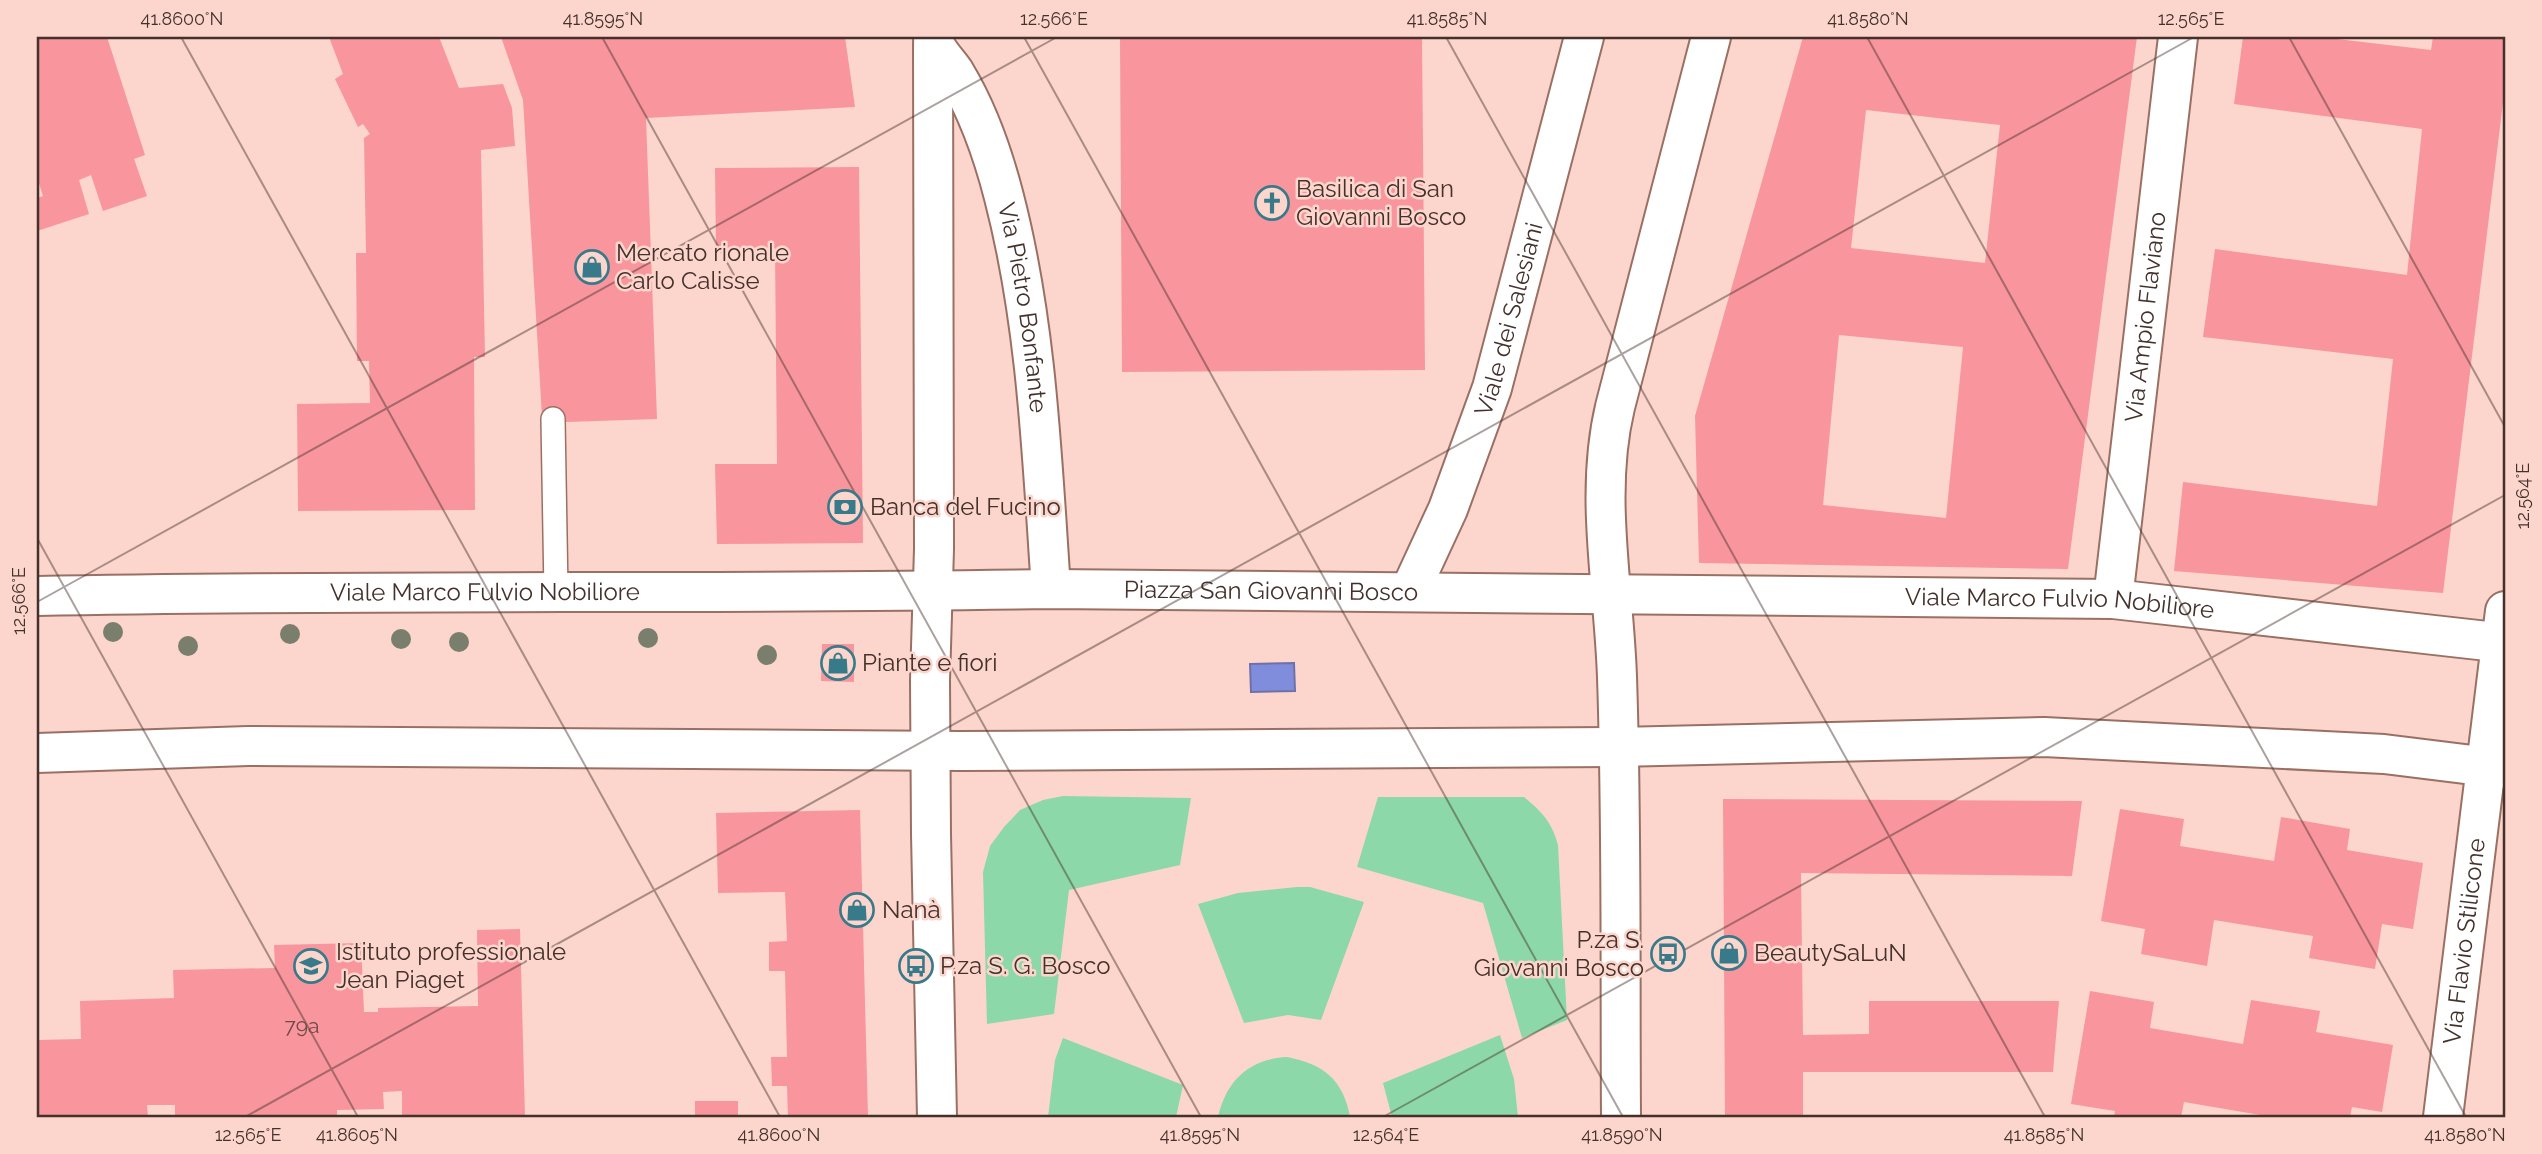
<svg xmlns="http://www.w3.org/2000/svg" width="2542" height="1154" viewBox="0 0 2542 1154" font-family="Raleway,sans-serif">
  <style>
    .green { fill: #8dd8a8 }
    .water { fill: #808ddd; stroke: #6e71a8; stroke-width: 2 }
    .building { fill: #f8959d; fill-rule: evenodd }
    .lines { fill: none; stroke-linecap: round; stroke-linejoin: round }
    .lane-casing { stroke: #9a7065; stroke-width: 26 }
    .street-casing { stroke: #9a7065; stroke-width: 42 }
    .lane { stroke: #fff; stroke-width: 23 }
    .street { stroke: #fff; stroke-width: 38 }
    .tree { fill: #7a7e6d }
    .ticks { fill: none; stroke: #44312c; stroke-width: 2; stroke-opacity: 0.45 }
    .labels { text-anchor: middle; stroke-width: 5; stroke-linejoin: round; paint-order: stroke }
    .number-label { font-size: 21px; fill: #714a48 }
    .poi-label { font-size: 24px; fill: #44312c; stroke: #fcd6cc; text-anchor: start }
    .street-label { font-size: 24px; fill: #44312c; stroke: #fcd6cc }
    .neatline { fill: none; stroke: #44312c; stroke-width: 2.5 }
    .ticks-label { font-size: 18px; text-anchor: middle; fill: #44312c }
  </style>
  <rect width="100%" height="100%" fill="#fcd6cc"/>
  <g class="green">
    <path d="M1063,796L1191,798L1180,865L1069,890L1054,1014L987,1024L983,872L990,846L1004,827L1020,810L1043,800Z"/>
    <path d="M1378,797H1524C1542,812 1552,822 1558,845L1567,1020L1522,1038L1483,903L1357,867Z"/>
    <path d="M1297,887H1310L1364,902L1321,1020L1288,1015L1244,1023L1198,904L1238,893Z"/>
    <path d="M1500,1035L1514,1079L1518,1117H1392L1383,1083Z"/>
    <path d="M1063,1038L1183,1085L1176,1117H1048L1055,1060Z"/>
    <path d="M1287,1057C1323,1064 1343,1079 1350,1117H1218C1226,1081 1249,1059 1287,1057Z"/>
  </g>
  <path class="water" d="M1294,663L1295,691L1251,692L1250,664Z"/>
  <g class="building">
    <path d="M37,37H107L145,155L134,159L147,196L103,211L91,175L79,180L89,214L37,231V198L43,196L37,177V147L39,146L37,139Z"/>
    <path d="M329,37H439L459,88L503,84L512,108L515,146L481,150L485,357H474L475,510L298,511L297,404L370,403L369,361H357L356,253H366L364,138L370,134L363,124L358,127L335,79L343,74Z"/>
    <path d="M501,37H845L855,107L646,118L657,419L567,422L542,416L523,100Z"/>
    <path d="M1120,37H1422L1425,370L1122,372Z"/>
    <path d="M1803,37H2137L2068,569L1699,563L1695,416ZM1866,110L2000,125L1985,263L1851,248ZM1839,335L1963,347L1946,518L1823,505Z"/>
    <path d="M2243,37H2320L2431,50L2433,37H2505V86L2443,593L2174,571L2183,482L2377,506L2393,359L2203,337L2215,249L2407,275L2422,129L2234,104Z"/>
    <path d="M859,167L863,543L717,544L715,464H777L775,248H716L715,168Z"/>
    <path d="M822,644H854V682L821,681Z"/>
    <path d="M1723,799L2082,801L2072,876L1801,873L1803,1035L1869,1034V1001H2059L2053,1072H1803V1117H1725Z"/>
    <path d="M2120,809L2184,819L2180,846L2274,861L2281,817L2350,829L2347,850L2423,863L2413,929L2382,924L2375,969L2309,958L2313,936L2214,920L2207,966L2141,954L2145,929L2101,921Z"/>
    <path d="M860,810L868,1117H788L787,1086H772L771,1057H787L785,971H769V942L787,941L785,892L718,893L716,813Z"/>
    <path d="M520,929L525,1117H402V1091L383,1092L384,1109L337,1110V1117H175V1105H147L148,1117H37V1040L81,1039L80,1001L174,998L173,970L275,968L274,945L361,943L364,1012H378V1008L478,1006L477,930Z"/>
    <path d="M2090,991L2154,1002L2150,1028L2243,1044L2251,1000L2320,1011L2316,1032L2393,1045L2382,1112L2352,1107L2350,1117H2272L2184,1102L2181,1117H2114L2115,1111L2071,1104Z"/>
    <rect x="695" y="1101" width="43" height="16"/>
  </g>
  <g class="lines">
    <g class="lane-casing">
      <path id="lane" d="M553,419L556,592"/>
    </g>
    <g class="street-casing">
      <g id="street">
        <path id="s1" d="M933,37C934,50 948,62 955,73C978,111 993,154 1004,197C1037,324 1042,458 1051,589"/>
        <path d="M933,44L934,549L930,680L931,834L937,1117"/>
        <path id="s2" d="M1410,591L1448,509L1492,388L1584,37"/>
        <path id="s3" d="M37,596C375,589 713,595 1051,589L2113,599L2505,643"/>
        <path id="s4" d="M2113,599L2178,37"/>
        <path d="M37,753L248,746L960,751L1617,747L2044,737L2384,754L2505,769"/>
        <path d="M1621,1117C1620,971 1622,823 1617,677C1614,587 1594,495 1615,407L1711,37"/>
        <path id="s5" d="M2443,1117L2505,611"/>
      </g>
    </g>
    <use href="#lane" class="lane"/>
    <use href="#street" class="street"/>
  </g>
  <g class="tree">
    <circle cx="113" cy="632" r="10"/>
    <circle cx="290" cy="634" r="10"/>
    <circle cx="648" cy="638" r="10"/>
    <circle cx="401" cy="639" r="10"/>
    <circle cx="459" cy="642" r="10"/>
    <circle cx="188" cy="646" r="10"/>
    <circle cx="767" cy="655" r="10"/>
  </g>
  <path class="ticks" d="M181,37L780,1117M602,37L1201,1117M1024,37L1623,1117M1446,37L2045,1117M1867,37L2466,1117M2289,37L2505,427M37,538L358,1117M37,602L1057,37M245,1117L2194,37M1383,1117L2505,495"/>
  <defs>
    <g id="church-ring" transform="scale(1.75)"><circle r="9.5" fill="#fcd6cc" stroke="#377a8a" stroke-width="1.5"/><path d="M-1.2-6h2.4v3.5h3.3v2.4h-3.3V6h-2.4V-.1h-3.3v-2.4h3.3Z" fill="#377a8a"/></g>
    <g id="shop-ring" transform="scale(1.75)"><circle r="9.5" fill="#fcd6cc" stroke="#377a8a" stroke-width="1.5"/><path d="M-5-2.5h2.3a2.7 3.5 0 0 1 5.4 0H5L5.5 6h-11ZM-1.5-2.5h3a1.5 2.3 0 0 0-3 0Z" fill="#377a8a"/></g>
    <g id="bank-ring" transform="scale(1.75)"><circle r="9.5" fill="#fcd6cc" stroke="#377a8a" stroke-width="1.5"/><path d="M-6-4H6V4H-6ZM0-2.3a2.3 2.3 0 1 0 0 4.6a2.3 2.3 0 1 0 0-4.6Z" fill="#377a8a"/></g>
    <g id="bus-ring" transform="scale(1.75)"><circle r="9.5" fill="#fcd6cc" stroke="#377a8a" stroke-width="1.5"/><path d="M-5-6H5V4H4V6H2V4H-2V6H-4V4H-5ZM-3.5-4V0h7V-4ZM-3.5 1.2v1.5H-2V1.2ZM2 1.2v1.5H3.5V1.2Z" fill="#377a8a"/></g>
    <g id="school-ring" transform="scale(1.75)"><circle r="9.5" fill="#fcd6cc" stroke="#377a8a" stroke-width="1.5"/><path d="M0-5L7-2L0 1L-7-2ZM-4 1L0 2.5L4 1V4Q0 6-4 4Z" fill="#377a8a"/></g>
  </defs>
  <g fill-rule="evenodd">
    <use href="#church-ring" x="1272" y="203"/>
    <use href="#shop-ring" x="592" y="267"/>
    <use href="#bank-ring" x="845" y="507"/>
    <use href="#shop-ring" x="838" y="663"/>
    <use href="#shop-ring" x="857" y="910"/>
    <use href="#shop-ring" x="1729" y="953"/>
    <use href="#bus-ring" x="1668" y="954"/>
    <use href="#school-ring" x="311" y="966"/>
    <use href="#bus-ring" x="916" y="966"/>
  </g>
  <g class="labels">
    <g class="number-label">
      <text x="302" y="1033">79a</text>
    </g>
    <g class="poi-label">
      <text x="1296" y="197">Basilica di San<tspan x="1296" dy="28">Giovanni Bosco</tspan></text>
      <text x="616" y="261">Mercato rionale<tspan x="616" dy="28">Carlo Calisse</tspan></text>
      <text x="870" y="515">Banca del Fucino</text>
      <text x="862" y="671">Piante e fiori</text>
      <text x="882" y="918">Nanà</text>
      <text x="1644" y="948" text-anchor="end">P.za S.<tspan x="1644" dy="28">Giovanni Bosco</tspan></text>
      <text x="336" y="960">Istituto professionale<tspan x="336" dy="28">Jean Piaget</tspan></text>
      <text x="1754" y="961">BeautySaLuN</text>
      <text x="940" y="974">P.za S. G. Bosco</text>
    </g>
    <g class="street-label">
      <text dy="8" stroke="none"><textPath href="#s1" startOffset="289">Via Pietro Bonfante</textPath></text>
      <text dy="8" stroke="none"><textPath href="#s2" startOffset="290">Viale dei Salesiani</textPath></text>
      <text dy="8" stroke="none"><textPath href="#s4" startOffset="284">Via Ampio Flaviano</textPath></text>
      <text dy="8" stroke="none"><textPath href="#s3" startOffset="1234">Piazza San Giovanni Bosco</textPath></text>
      <text dy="8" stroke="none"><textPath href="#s3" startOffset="448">Viale Marco Fulvio Nobiliore</textPath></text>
      <text dy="8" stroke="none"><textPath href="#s3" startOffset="2023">Viale Marco Fulvio Nobiliore</textPath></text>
      <text dy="8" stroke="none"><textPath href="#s5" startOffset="177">Via Flavio Stilicone</textPath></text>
    </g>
  </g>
  <rect width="2542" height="1154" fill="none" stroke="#fcd6cc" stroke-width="77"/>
  <rect x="38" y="38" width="2466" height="1078" class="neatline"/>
  <g class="ticks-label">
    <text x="182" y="25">41.8600°N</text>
    <text x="603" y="25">41.8595°N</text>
    <text x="1054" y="25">12.566°E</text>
    <text x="1447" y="25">41.8585°N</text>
    <text x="1868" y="25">41.8580°N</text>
    <text x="2191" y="25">12.565°E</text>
    <text transform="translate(2523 496) rotate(-90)" y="6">12.564°E</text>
    <text transform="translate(19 601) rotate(-90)" y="6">12.566°E</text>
    <text x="248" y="1141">12.565°E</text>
    <text x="357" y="1141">41.8605°N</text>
    <text x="779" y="1141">41.8600°N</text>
    <text x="1200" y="1141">41.8595°N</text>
    <text x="1386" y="1141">12.564°E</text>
    <text x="1622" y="1141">41.8590°N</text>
    <text x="2044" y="1141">41.8585°N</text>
    <text x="2465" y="1141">41.8580°N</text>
  </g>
</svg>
